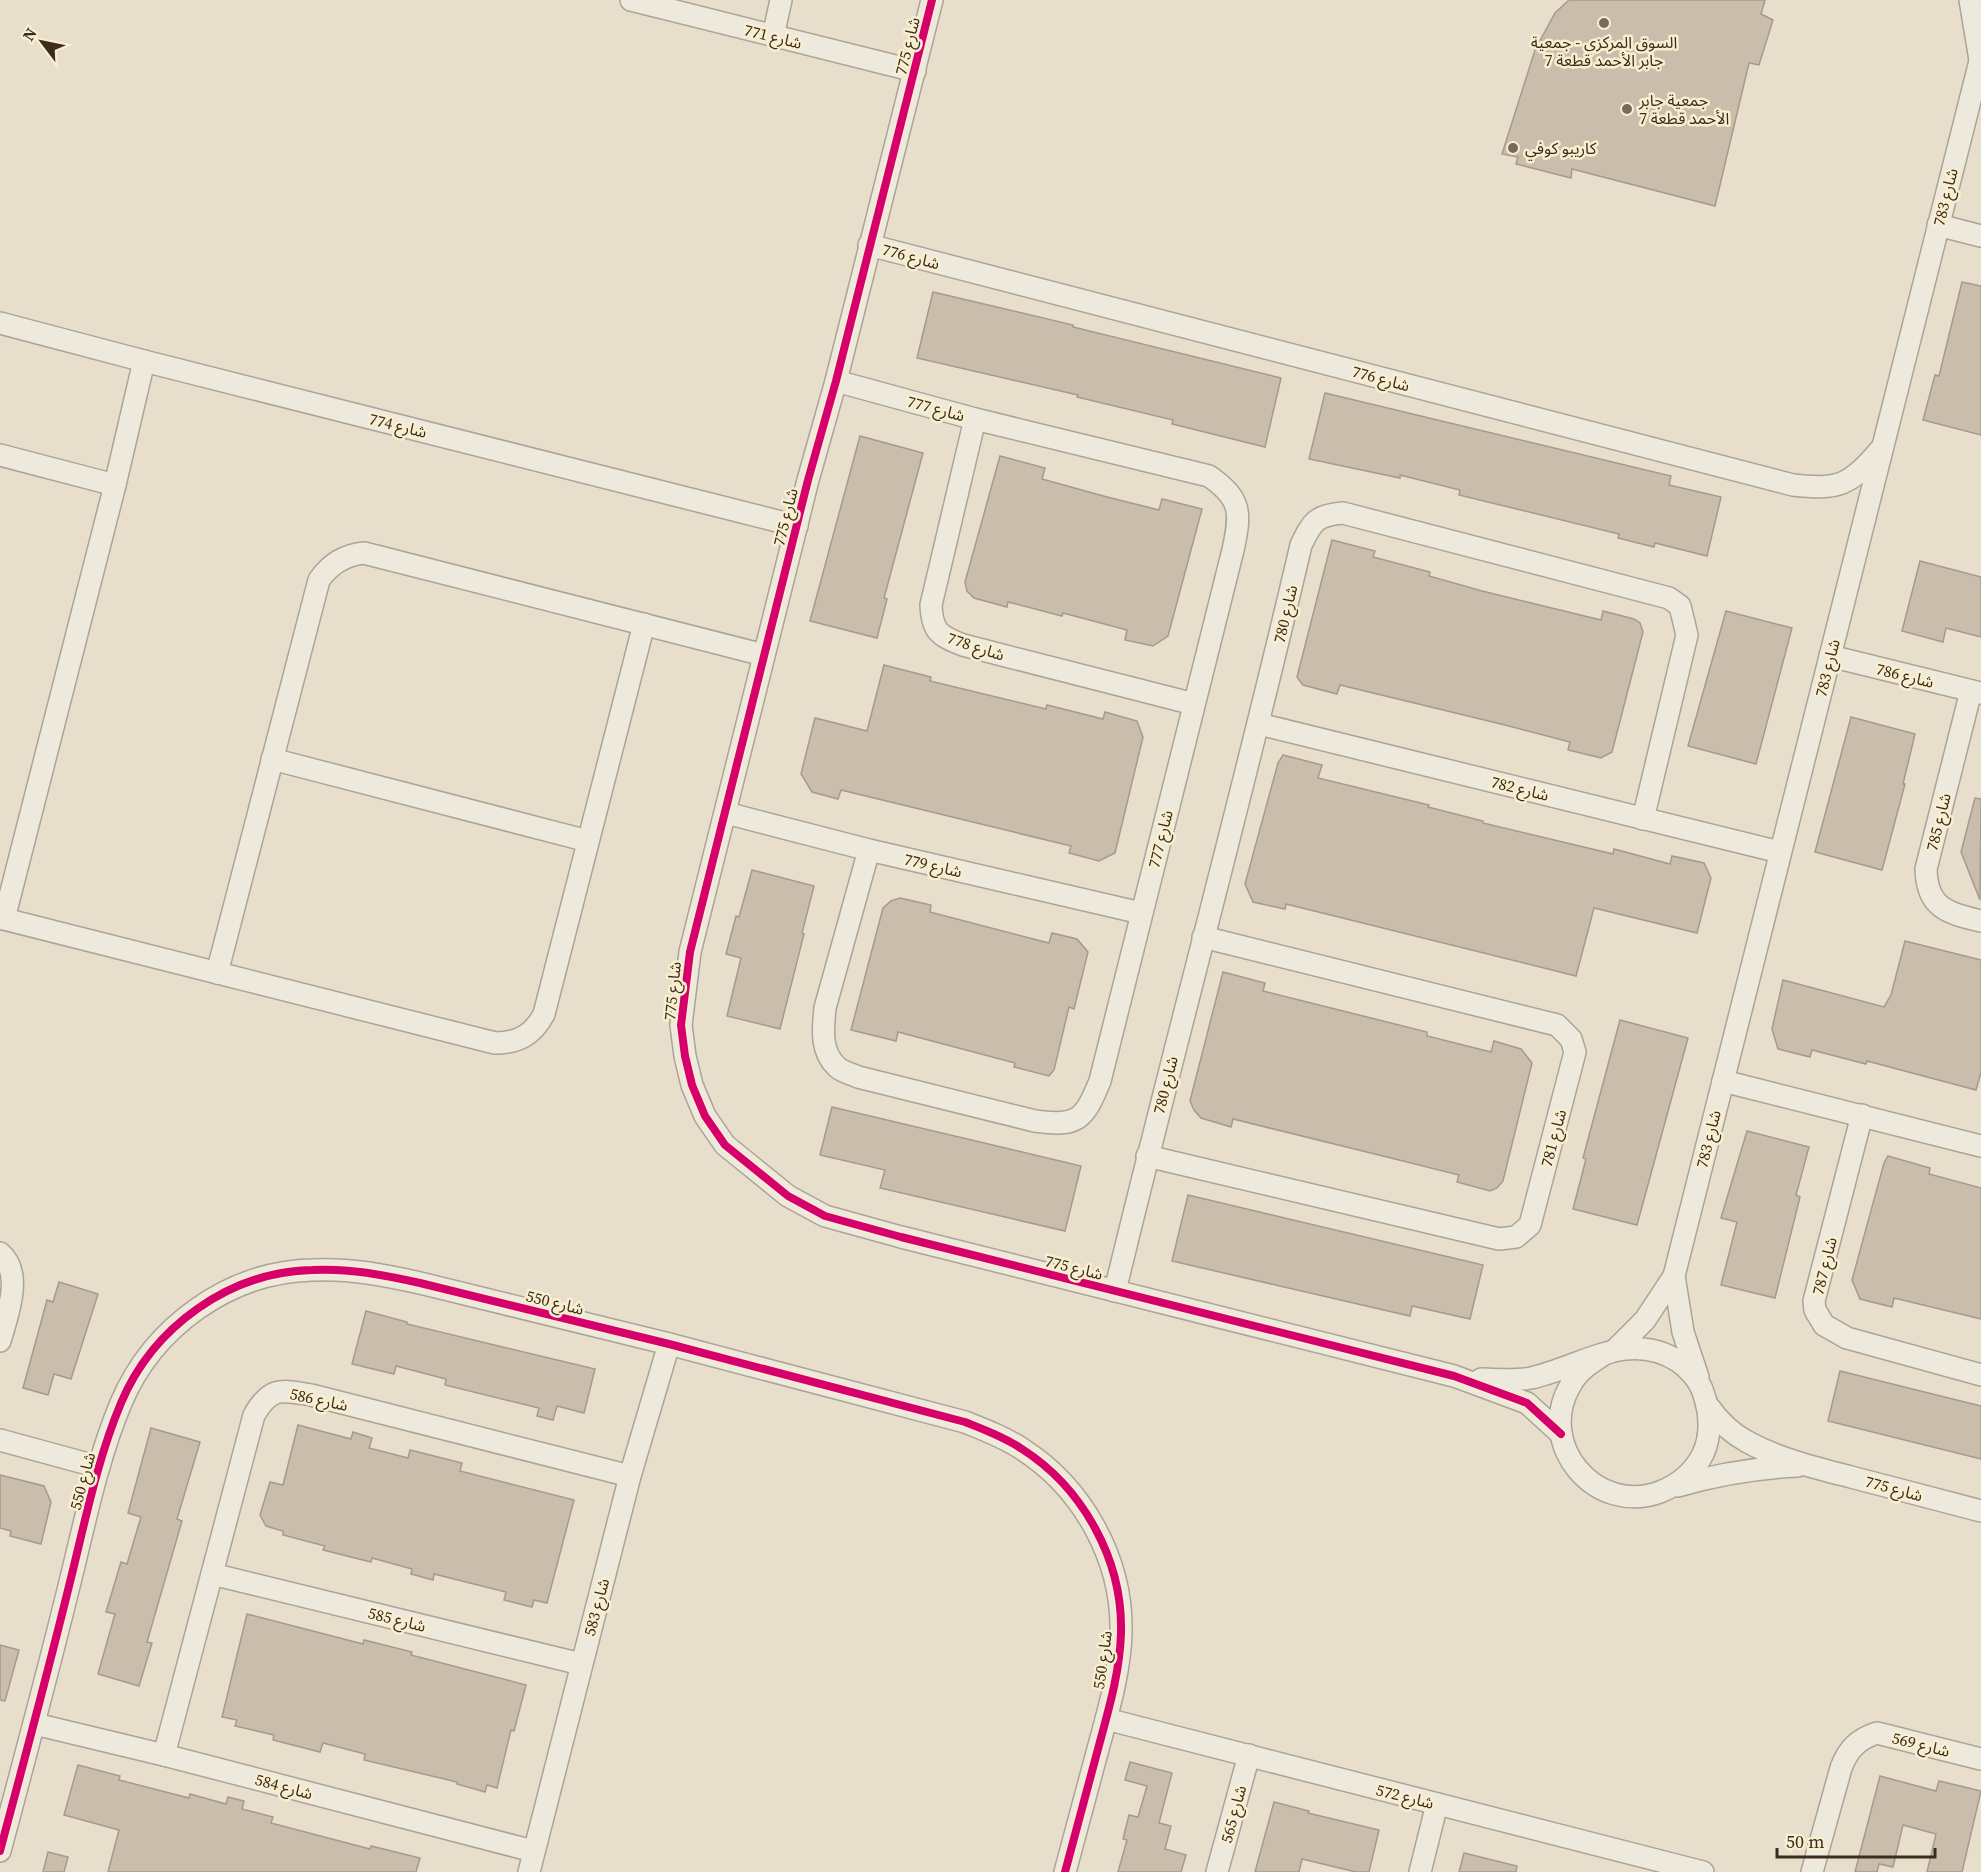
<svg xmlns="http://www.w3.org/2000/svg" width="1981" height="1872" viewBox="0 0 1981 1872" font-family="'Source Serif 4','Noto Sans Arabic',serif">
  <style>
    .building { fill: #cbbdab; stroke: #a79a8a; stroke-width: 1.5 }
    .lines { fill: none; stroke-linecap: round; stroke-linejoin: round }
    .street-casing { stroke: #aca495; stroke-width: 24 }
    .street { stroke: #eee9dd; stroke-width: 21 }
    .cycleway-casing { stroke: #f9eecf; stroke-width: 11 }
    .cycleway { stroke: #d6006c; stroke-width: 8 }
    .poi-dot { fill: #776b59; stroke: #f9eecf; stroke-width: 2 }
    .labels { text-anchor: middle; stroke-width: 5; stroke-linejoin: round; paint-order: stroke }
    .street-label { font-size: 16px; fill: #3b2c1b; stroke: #f9eecf }
    .poi-label { font-size: 16px; fill: #3b2c1b; stroke: #f9eecf; text-anchor: start }
  </style>
  <rect width="100%" height="100%" fill="#e7dfcb"/>
  <g class="building">
    <path d="M1569,0H1765L1761,14L1773,20L1759,65L1749,63L1715,206L1572,169L1571,178L1516,164L1518,157L1502,154L1535,50L1555,13Z"/>
    <path d="M1962,282L1981,286V435L1923,420L1935,375L1939,376Z"/>
    <path d="M933,292L1073,325V327L1281,378L1265,447L1172,424L1173,420L1077,397L1078,395L917,358Z"/>
    <path d="M1325,393L1671,476L1669,485L1721,497L1707,556L1655,543L1654,547L1618,538L1619,534L1459,495L1460,490L1400,475V478L1309,459Z"/>
    <path d="M860,436L923,453L884,598L887,599L877,638L810,621Z"/>
    <path d="M1000,456L1045,468L1042,479L1107,497L1159,510L1162,499L1202,509L1168,636L1153,646L1125,640L1127,630L1063,613L1062,616L1008,602L1007,607L974,598L967,591L965,582Z"/>
    <path d="M1332,540L1375,551L1373,557L1430,572L1429,576L1482,591L1601,620L1603,611L1634,619L1640,623L1643,632L1612,752L1601,758L1568,750L1570,742L1505,725L1340,685L1337,694L1303,685L1297,677Z"/>
    <path d="M1920,561L1981,577V637L1946,628L1943,642L1902,631Z"/>
    <path d="M1726,611L1792,628L1756,764L1688,746Z"/>
    <path d="M884,665L931,677L930,681L1046,709L1047,705L1103,719L1105,712L1137,721L1143,737L1115,853L1099,861L1069,853L1071,846L841,790L838,799L812,792L801,774L815,718L867,731Z"/>
    <path d="M1851,717L1915,734L1903,784H1905L1882,870L1815,852Z"/>
    <path d="M1283,755L1322,765L1318,778L1429,805L1428,807L1483,821V823L1613,854L1614,849L1670,864L1672,856L1704,863L1711,878L1697,933L1594,908L1576,976L1286,904L1285,909L1253,902L1245,884L1278,763Z"/>
    <path d="M1975,798L1981,799L1980,900L1961,852Z"/>
    <path d="M752,870L814,886L802,933L804,934L780,1029L727,1016L741,958L726,954L736,916L739,917Z"/>
    <path d="M900,898L931,905L930,912L1049,943L1052,933L1077,939L1088,952L1074,1009L1069,1007L1054,1070L1049,1076L1014,1067L1015,1063L898,1032L896,1041L851,1030L883,908L891,901Z"/>
    <path d="M1905,941L1981,960V1072L1976,1090L1867,1061L1866,1064L1812,1050L1810,1057L1778,1049L1772,1029L1783,980L1884,1007L1891,995Z"/>
    <path d="M1223,972L1265,983L1263,991L1427,1032V1036L1491,1052L1494,1041L1521,1049L1532,1063L1503,1181L1497,1188L1490,1191L1457,1182L1459,1175L1395,1159L1233,1119L1231,1127L1201,1118L1194,1110L1190,1101Z"/>
    <path d="M1620,1020L1688,1038L1637,1225L1573,1209L1586,1159L1583,1158Z"/>
    <path d="M832,1107L1081,1166L1065,1231L880,1188L885,1170L820,1155Z"/>
    <path d="M1747,1131L1809,1147L1796,1195L1800,1197L1775,1298L1721,1285L1737,1222L1721,1218Z"/>
    <path d="M1888,1156L1930,1168L1929,1174L1981,1188V1319L1894,1298L1892,1307L1860,1299L1852,1280L1884,1163Z"/>
    <path d="M1188,1195L1483,1265L1470,1319L1412,1306L1410,1316L1172,1261Z"/>
    <path d="M59,1282L98,1294L71,1379L54,1374L48,1395L23,1388L47,1300L53,1302Z"/>
    <path d="M366,1311L407,1322V1324L595,1369L584,1413L557,1406L553,1420L537,1416L539,1408L445,1385L446,1379L396,1366L394,1374L352,1364Z"/>
    <path d="M1840,1371L1981,1406V1459L1828,1421Z"/>
    <path d="M298,1425L351,1439L353,1432L372,1438L369,1448L408,1458L410,1450L462,1463L460,1471L574,1500L547,1603L534,1600L532,1607L504,1600L506,1592L434,1574L433,1580L411,1574L412,1569L372,1558L371,1562L323,1550L325,1546L283,1535V1531L266,1526L260,1515L270,1482L283,1485Z"/>
    <path d="M151,1428L200,1442L177,1519L182,1521L147,1642L152,1643L139,1686L98,1674L115,1614L106,1612L121,1562L127,1564L141,1517L128,1513Z"/>
    <path d="M0,1475L44,1486L51,1502L41,1544L10,1536L11,1531L0,1528Z"/>
    <path d="M247,1614L363,1644L364,1640L412,1652L411,1655L526,1685L514,1731L511,1730L497,1788L487,1785L485,1792L457,1784V1782L364,1760L365,1754L323,1743L320,1752L273,1740L274,1735L235,1726L237,1720L222,1717Z"/>
    <path d="M0,1645L19,1650L5,1701L0,1700Z"/>
    <path d="M1130,1762L1172,1773L1159,1823L1171,1826L1165,1849L1186,1855L1181,1872H1118L1127,1840L1123,1839L1129,1815L1138,1817L1147,1786L1125,1780Z"/>
    <path d="M78,1765L120,1776L119,1780L189,1798L190,1794L226,1804L228,1797L244,1801L242,1809L273,1817L271,1823L370,1849L371,1846L420,1858L416,1872H108L119,1830L64,1815Z"/>
    <path d="M1880,1776L1936,1791L1939,1781L1981,1791L1962,1872H1927L1936,1834L1903,1825L1893,1867L1879,1864L1877,1872H1855Z"/>
    <path d="M1274,1802L1309,1811L1308,1813L1379,1830L1369,1872H1356L1302,1859L1299,1872H1255Z"/>
    <path d="M48,1852L68,1857L64,1872H43Z"/>
    <path d="M1464,1853L1517,1866L1516,1872H1459Z"/>
  </g>
  <g class="lines">
    <g class="street-casing">
      <g id="street">
        <path d="M631,0L915,71"/>
        <path d="M932,0L836,381L808,480L690,952L681,1025L685,1056L692,1085L705,1116L725,1145L788,1196L825,1216L901,1237L1454,1376L1527,1403L1561,1434"/>
        <path d="M1970,0L1980,60"/>
        <path d="M773,36L781,0"/>
        <path d="M1938,225L1981,236"/>
        <path d="M869,245L1793,485C1838,490 1850,486 1880,450"/>
        <path d="M0,323L144,361L797,526"/>
        <path d="M836,381L975,419L1209,476C1242,499 1241,513 1233,550L1100,1081C1084,1120 1078,1127 1035,1121L858,1077C852,1074 842,1072 837,1067C820,1051 823,1029 825,1008L869,850"/>
        <path d="M975,419L931,605C932,632 940,636 963,645L1194,704"/>
        <path d="M0,455L115,485"/>
        <path d="M1830,656L1981,693"/>
        <path d="M1971,691L1926,869C1927,908 1947,913 1981,921"/>
        <path d="M1259,724L1780,852"/>
        <path d="M272,759L588,841"/>
        <path d="M726,813L869,850L1141,913"/>
        <path d="M0,918L495,1043C518,1043 533,1035 544,1014L644,624"/>
        <path d="M4,919L115,485L144,361"/>
        <path d="M217,973L319,580C330,564 344,555 364,553L764,655"/>
        <path d="M1723,1081L1981,1146"/>
        <path d="M1862,1115L1814,1301L1815,1310L1824,1325L1847,1338L1981,1375"/>
        <path d="M1147,1156L1499,1239L1516,1237L1530,1225L1575,1052L1571,1039L1557,1025L1203,937"/>
        <path d="M0,1253C24,1273 7,1316 0,1341"/>
        <path d="M1674,1276L1683,1332L1698,1377"/>
        <path d="M1115,1291C1175,1042 1243,795 1301,545C1312,522 1316,515 1343,513L1669,598L1680,606L1687,635L1643,819"/>
        <path d="M1615,1350L1645,1320L1674,1276L1981,57"/>
        <path d="M1481,1379C1498,1380 1514,1381 1531,1378C1582,1367 1627,1329 1678,1361C1688,1368 1699,1380 1703,1392C1710,1412 1712,1434 1703,1454C1694,1472 1678,1485 1660,1492C1596,1516 1536,1445 1570,1386C1578,1370 1592,1362 1606,1353"/>
        <path d="M1709,1407C1719,1421 1731,1433 1746,1441C1778,1459 1816,1468 1851,1477C1894,1488 1938,1500 1981,1511"/>
        <path d="M0,1440L99,1467"/>
        <path d="M1678,1486C1718,1474 1756,1468 1798,1466"/>
        <path d="M212,1574L581,1664"/>
        <path d="M1106,1719L1703,1872"/>
        <path d="M35,1724L164,1755L533,1851"/>
        <path d="M164,1755L254,1415C271,1386 281,1390 311,1395L630,1476"/>
        <path d="M0,1851C24,1761 48,1672 70,1582C85,1522 97,1460 121,1403C153,1327 229,1272 312,1270C349,1268 384,1275 420,1283L669,1344L965,1422C985,1430 1004,1437 1022,1449C1083,1488 1123,1560 1121,1633C1120,1672 1108,1712 1098,1749C1087,1790 1076,1831 1065,1872"/>
        <path d="M529,1872L630,1476L669,1344"/>
        <path d="M1217,1872L1249,1755"/>
        <path d="M1420,1872L1437,1804"/>
        <path d="M1812,1872L1841,1768C1848,1749 1858,1739 1877,1733L1981,1759"/>
      </g>
    </g>
    <use href="#street" class="street"/>
    <g class="cycleway-casing">
      <g id="cycleway">
        <path d="M932,0L836,381L808,480L690,952L681,1025L685,1056L692,1085L705,1116L725,1145L788,1196L825,1216L901,1237L1454,1376L1527,1403L1561,1434"/>
        <path d="M0,1851C24,1761 48,1672 70,1582C85,1522 97,1460 121,1403C153,1327 229,1272 312,1270C349,1268 384,1275 420,1283L669,1344L965,1422C985,1430 1004,1437 1022,1449C1083,1488 1123,1560 1121,1633C1120,1672 1108,1712 1098,1749C1087,1790 1076,1831 1065,1872"/>
      </g>
    </g>
    <use href="#cycleway" class="cycleway"/>
  </g>
  <g class="poi-dot">
    <circle cx="1604" cy="23" r="6"/>
    <circle cx="1627" cy="109" r="6"/>
    <circle cx="1513" cy="148" r="6"/>
  </g>
  <g class="labels">
    <g class="street-label">
      <text transform="translate(773 36) rotate(14)" y="6">شارع 771</text>
      <text transform="translate(907 46) rotate(-76)" y="6">شارع 775</text>
      <text transform="translate(1945 197) rotate(-76)" y="6">شارع 783</text>
      <text transform="translate(911 256) rotate(15)" y="6">شارع 776</text>
      <text transform="translate(1381 378) rotate(15)" y="6">شارع 776</text>
      <text transform="translate(936 408) rotate(15)" y="6">شارع 777</text>
      <text transform="translate(398 425) rotate(14)" y="6">شارع 774</text>
      <text transform="translate(785 517) rotate(-76)" y="6">شارع 775</text>
      <text transform="translate(1285 614) rotate(-77)" y="6">شارع 780</text>
      <text transform="translate(976 646) rotate(18)" y="6">شارع 778</text>
      <text transform="translate(1827 668) rotate(-76)" y="6">شارع 783</text>
      <text transform="translate(1905 675) rotate(14)" y="6">شارع 786</text>
      <text transform="translate(1520 788) rotate(14)" y="6">شارع 782</text>
      <text transform="translate(1938 822) rotate(-76)" y="6">شارع 785</text>
      <text transform="translate(1160 839) rotate(-76)" y="6">شارع 777</text>
      <text transform="translate(933 865) rotate(13)" y="6">شارع 779</text>
      <text transform="translate(672 991) rotate(-84)" y="6">شارع 775</text>
      <text transform="translate(1165 1085) rotate(-76)" y="6">شارع 780</text>
      <text transform="translate(1553 1138) rotate(-75)" y="6">شارع 781</text>
      <text transform="translate(1708 1139) rotate(-76)" y="6">شارع 783</text>
      <text transform="translate(1824 1266) rotate(-76)" y="6">شارع 787</text>
      <text transform="translate(1074 1267) rotate(14)" y="6">شارع 775</text>
      <text transform="translate(555 1302) rotate(14)" y="6">شارع 550</text>
      <text transform="translate(319 1399) rotate(12)" y="6">شارع 586</text>
      <text transform="translate(82 1481) rotate(-75)" y="6">شارع 550</text>
      <text transform="translate(1894 1488) rotate(15)" y="6">شارع 775</text>
      <text transform="translate(596 1607) rotate(-75)" y="6">شارع 583</text>
      <text transform="translate(397 1619) rotate(14)" y="6">شارع 585</text>
      <text transform="translate(1102 1660) rotate(-82)" y="6">شارع 550</text>
      <text transform="translate(1921 1744) rotate(14)" y="6">شارع 569</text>
      <text transform="translate(284 1786) rotate(15)" y="6">شارع 584</text>
      <text transform="translate(1405 1796) rotate(14)" y="6">شارع 572</text>
      <text transform="translate(1233 1814) rotate(-75)" y="6">شارع 565</text>
    </g>
    <g class="poi-label">
      <text x="1604" y="48" text-anchor="middle">السوق المركزي - جمعية<tspan x="1604" dy="18">جابر الأحمد قطعة 7</tspan></text>
      <text x="1639" y="106">جمعية جابر<tspan x="1639" dy="18">الأحمد قطعة 7</tspan></text>
      <text x="1525" y="154">كاريبو كوفي</text>
    </g>
  </g>
  <g transform="translate(42 42) rotate(302)" stroke="#f9eecf" stroke-width="4.5" paint-order="stroke">
  <path d="M0-4.5L10 22L0 15L-10 22Z" fill="#3b2c1b"/>
  <text y="-9" font-size="16" font-weight="bold" text-anchor="middle" fill="#3b2c1b">N</text>
  </g>
  <path d="M1777 1848v9h158v-9" fill="none" stroke="#3b2c1b" stroke-width="3"/>
  <text x="1786" y="1848" font-size="18" fill="#3b2c1b" stroke="#f9eecf" stroke-width="4.5" paint-order="stroke">50 m</text>
</svg>
